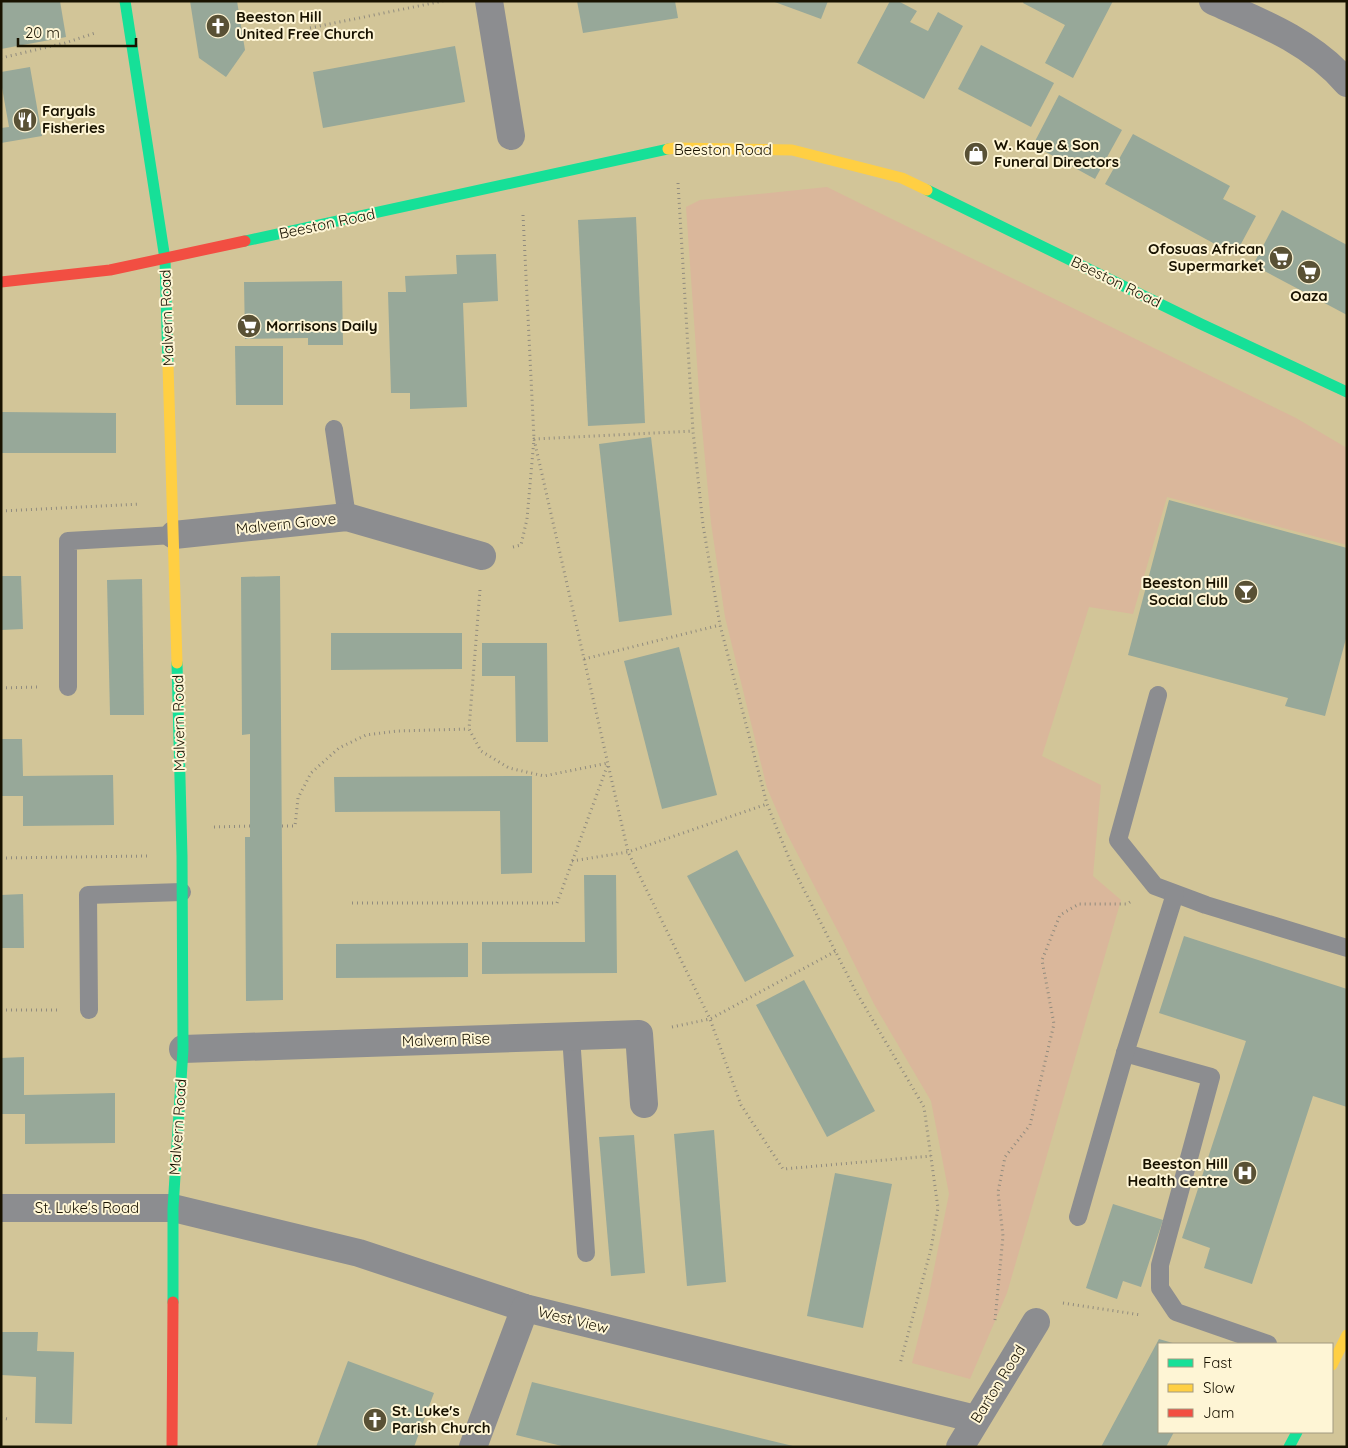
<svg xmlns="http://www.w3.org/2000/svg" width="1348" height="1448" viewBox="0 0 1348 1448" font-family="Quicksand,sans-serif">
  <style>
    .green { fill: #dab79b }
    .building { fill: #97a899 }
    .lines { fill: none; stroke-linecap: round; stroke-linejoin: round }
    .path { stroke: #908b7e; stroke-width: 3; stroke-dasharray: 1 4; stroke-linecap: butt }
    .lane { stroke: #8c8d90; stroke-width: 18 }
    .street { stroke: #8c8d90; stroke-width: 28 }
    .fast { stroke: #16e098; stroke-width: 11 }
    .slow { stroke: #ffcf43; stroke-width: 11 }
    .jam { stroke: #f24e42; stroke-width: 11 }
    .labels { text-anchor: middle; stroke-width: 4; stroke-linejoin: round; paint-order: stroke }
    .poi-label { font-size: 15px; font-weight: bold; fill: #181200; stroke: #fef5d5; text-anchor: start }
    .street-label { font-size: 15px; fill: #181200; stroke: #fef5d5 }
  </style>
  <rect width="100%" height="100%" fill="#d2c598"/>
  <path class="green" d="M827,187L1296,418L1347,448V545L1167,497L1133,614L1089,607L1042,756L1101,785L1093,876L1121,900L1007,1293L970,1379L912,1363L928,1299L949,1194L931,1101L874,1004L843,941L786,832L767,788L725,617L711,523L700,406L686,207L700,200Z"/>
  <g class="building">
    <path d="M1,1H60L66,37L1,49Z"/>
    <path d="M190,1H237L245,50L226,77L199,58Z"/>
    <path d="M577,1H675L678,18L583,33Z"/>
    <path d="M772,1H828L821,19Z"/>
    <path d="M890,1H898L917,11L910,22L928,31L938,12L963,26L924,99L857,63Z"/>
    <path d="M1024,1H1113L1073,78L1045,63L1065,25L1023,3Z"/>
    <path d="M981,45L1054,83L1031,127L958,89Z"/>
    <path d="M455,46L465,102L323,128L313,72Z"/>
    <path d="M30,67L42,136L1,143V128L9,127L1,82V72Z"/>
    <path d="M1059,95L1122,130L1095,179L1033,145Z"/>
    <path d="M1133,134L1230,186L1223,199L1256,216L1235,255L1105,184Z"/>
    <path d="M1282,210L1347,245V315L1253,265Z"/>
    <path d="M636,217L645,423L588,426L578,220Z"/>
    <path d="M496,254L498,301L463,303L467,407L410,409V393H391L388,292H406L405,276L457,274L456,255Z"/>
    <path d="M342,281L343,345H308V338L245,339L244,282Z"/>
    <path d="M235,346H283V405H236Z"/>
    <path d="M1,412L116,413V453H1Z"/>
    <path d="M651,437L672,615L619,622L599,444Z"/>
    <path d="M1169,500L1347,548V635L1325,716L1285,706L1288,698L1128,655Z"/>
    <path d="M1,576H21L23,629L1,630Z"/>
    <path d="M280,576L283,1000L246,1001L245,837H250V734L242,735L241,577Z"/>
    <path d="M142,579L144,715H110L107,580Z"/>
    <path d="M331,633H462V669L331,670Z"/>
    <path d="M482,643H547L548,742H516L515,676H482Z"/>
    <path d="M679,647L717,795L662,809L624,661Z"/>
    <path d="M1,739H22L23,776L113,775L114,825L23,826V796H1Z"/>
    <path d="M532,776V873L501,874L500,811L335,812L334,777Z"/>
    <path d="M737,850L794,956L745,982L687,876Z"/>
    <path d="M584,875H616L617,973L482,974V942H585Z"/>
    <path d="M23,894L24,948H1V895Z"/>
    <path d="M1184,936L1347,989V1107L1313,1096L1252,1284L1204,1268L1210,1248L1182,1238L1246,1041L1159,1013Z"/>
    <path d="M468,943V977L336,978V944Z"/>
    <path d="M804,980L875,1111L827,1137L756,1005Z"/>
    <path d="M24,1057V1095L115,1093V1143L25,1144V1114H1V1058Z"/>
    <path d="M714,1130L726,1282L687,1286L674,1134Z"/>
    <path d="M634,1135L645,1273L611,1276L599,1137Z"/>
    <path d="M835,1173L892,1184L863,1328L807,1316Z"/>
    <path d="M1113,1204L1163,1220L1141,1287L1123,1281L1117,1299L1086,1288Z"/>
    <path d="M1,1332H38L37,1351L74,1352L72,1424L35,1423L36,1377L1,1375Z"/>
    <path d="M1159,1339L1176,1344H1159V1432H1174L1166,1447H1101Z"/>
    <path d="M348,1361L434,1393L414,1447H316Z"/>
    <path d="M532,1382L793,1446V1447H566L516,1435Z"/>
  </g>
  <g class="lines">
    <g class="path">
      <path d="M310,28L443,1"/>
      <path d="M1,58L65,43L95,33"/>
      <path d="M678,183L693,431L703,525L720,625L767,804L793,868L855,990L924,1107L938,1208L931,1249L900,1364"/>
      <path d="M523,215L534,439L628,852L710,1019L741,1105L783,1169L931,1156"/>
      <path d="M1,511L140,504"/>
      <path d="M513,547L521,545L527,519L534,439L693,431"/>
      <path d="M480,590L469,729L481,751L509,768L544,776L608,763"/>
      <path d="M584,659L720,625"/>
      <path d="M1,688L38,687"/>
      <path d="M282,826H295L298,798L311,773L339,748L366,735L397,731L469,729"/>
      <path d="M214,827L250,826"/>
      <path d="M1,858L148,856"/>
      <path d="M572,861L628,852L767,804"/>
      <path d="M352,903H557L608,764"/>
      <path d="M1,1010H61"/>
      <path d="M672,1027L710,1019L836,951"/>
      <path d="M1063,1303L1141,1315"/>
      <path d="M995,1320L1003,1236L998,1192L1005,1157L1030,1125L1054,1024L1042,960L1060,915L1079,904H1127L1130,902"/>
      <path d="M1,1418L8,1419"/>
    </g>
    <g class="lane">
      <path d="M334,429L347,517"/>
      <path d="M68,687V541L174,535"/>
      <path d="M1158,695L1118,840L1155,886L1206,905L1347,948"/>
      <path d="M89,1010L88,895L182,892"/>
      <path d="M571,1036L586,1253"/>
      <path d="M1125,1053L1211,1077L1160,1265V1288L1176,1312L1268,1344"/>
      <path d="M1078,1217L1125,1053L1175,894"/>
    </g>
    <g class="street">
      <path d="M489,1L511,136"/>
      <path d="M1213,1C1261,22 1312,42 1347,83"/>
      <path d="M174,535L347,517L482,556"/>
      <path d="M183,1049L639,1034L644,1104"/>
      <path d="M1,1208H173L359,1253L525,1308L976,1419"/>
      <path d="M473,1447L525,1308"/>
      <path d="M960,1447L1036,1322"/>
    </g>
    <g class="fast">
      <path d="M125,1L165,259L168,365"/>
      <path d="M927,190L1201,324L1347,392"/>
      <path d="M245,241L668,149"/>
      <path d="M173,1302V1208L183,1049L182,856L177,663"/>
      <path d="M1289,1447L1297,1432"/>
    </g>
    <g class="slow">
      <path d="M668,149L675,148L792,150L902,178L927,190"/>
      <path d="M168,365L177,663"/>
      <path d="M1332,1365L1347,1335"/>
    </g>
    <g class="jam">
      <path d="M1,282L110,270L245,241"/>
      <path d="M172,1447L173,1302"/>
    </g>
  </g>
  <defs>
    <g id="church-disc" transform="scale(1.25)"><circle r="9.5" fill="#595135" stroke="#fef5d5"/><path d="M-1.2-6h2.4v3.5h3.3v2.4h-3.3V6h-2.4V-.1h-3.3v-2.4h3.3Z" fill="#fff"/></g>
    <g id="restaurant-disc" transform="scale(1.25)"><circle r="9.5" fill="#595135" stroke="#fef5d5"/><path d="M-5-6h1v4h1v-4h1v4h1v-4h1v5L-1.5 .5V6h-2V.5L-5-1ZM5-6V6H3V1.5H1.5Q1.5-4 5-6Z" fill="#fff"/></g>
    <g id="shop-disc" transform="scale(1.25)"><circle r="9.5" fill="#595135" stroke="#fef5d5"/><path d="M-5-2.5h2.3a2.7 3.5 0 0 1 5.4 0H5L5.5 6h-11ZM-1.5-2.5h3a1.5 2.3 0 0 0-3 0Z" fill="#fff"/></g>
    <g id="supermarket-disc" transform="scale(1.25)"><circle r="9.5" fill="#595135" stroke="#fef5d5"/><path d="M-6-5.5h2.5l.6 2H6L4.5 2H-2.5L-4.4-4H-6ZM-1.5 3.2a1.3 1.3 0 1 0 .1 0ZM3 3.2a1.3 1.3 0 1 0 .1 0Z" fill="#fff"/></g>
    <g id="bar-disc" transform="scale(1.25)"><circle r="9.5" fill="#595135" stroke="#fef5d5"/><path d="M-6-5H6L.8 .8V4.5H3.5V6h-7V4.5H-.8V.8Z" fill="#fff"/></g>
    <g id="hospital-disc" transform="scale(1.25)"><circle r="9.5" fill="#595135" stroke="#fef5d5"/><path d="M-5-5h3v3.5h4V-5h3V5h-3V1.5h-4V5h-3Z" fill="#fff"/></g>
  </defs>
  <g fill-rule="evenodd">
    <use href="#church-disc" x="218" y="26"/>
    <use href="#restaurant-disc" x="25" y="120"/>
    <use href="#shop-disc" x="976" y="154"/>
    <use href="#supermarket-disc" x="1281" y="258"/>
    <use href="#supermarket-disc" x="1309" y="272"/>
    <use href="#supermarket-disc" x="249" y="326"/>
    <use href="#bar-disc" x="1246" y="592"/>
    <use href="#hospital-disc" x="1245" y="1173"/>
    <use href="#church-disc" x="375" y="1420"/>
  </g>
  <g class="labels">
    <g class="poi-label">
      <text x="236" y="22">Beeston Hill<tspan x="236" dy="17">United Free Church</tspan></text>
      <text x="42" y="116">Faryals<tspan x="42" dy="17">Fisheries</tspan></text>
      <text x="994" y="150">W. Kaye &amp; Son<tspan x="994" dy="17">Funeral Directors</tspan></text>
      <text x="1264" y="254" text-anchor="end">Ofosuas African<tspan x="1264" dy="17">Supermarket</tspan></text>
      <text x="1309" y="301" text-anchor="middle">Oaza</text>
      <text x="266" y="331">Morrisons Daily</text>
      <text x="1228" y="588" text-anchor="end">Beeston Hill<tspan x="1228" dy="17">Social Club</tspan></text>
      <text x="1228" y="1169" text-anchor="end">Beeston Hill<tspan x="1228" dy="17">Health Centre</tspan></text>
      <text x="392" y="1416">St. Luke's<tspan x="392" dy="17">Parish Church</tspan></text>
    </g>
    <g class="street-label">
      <text x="723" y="155">Beeston Road</text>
      <text transform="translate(327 224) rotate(-12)" y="5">Beeston Road</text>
      <text transform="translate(1116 282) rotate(26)" y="5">Beeston Road</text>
      <text transform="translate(167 318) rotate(-92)" y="5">Malvern Road</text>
      <text transform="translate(286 524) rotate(-6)" y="5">Malvern Grove</text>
      <text transform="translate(179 723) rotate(-91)" y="5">Malvern Road</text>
      <text transform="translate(446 1040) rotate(-2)" y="5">Malvern Rise</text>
      <text transform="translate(178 1127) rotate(-86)" y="5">Malvern Road</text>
      <text x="87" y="1213">St. Luke's Road</text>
      <text transform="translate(573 1320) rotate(14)" y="5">West View</text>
      <text transform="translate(998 1384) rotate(-58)" y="5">Barton Road</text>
    </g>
  </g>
  <rect width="1348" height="1448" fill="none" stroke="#181200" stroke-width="5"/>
  <rect x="1158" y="1343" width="175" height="90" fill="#fef5d5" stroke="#a29a80"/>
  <rect x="1168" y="1359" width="25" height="8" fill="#16e098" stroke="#a29a80"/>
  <text x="1203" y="1368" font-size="15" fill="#181200">Fast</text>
  <rect x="1168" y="1384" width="25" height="8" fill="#ffcf43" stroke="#a29a80"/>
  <text x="1203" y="1393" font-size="15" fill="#181200">Slow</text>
  <rect x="1168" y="1409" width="25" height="8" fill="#f24e42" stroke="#a29a80"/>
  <text x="1203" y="1418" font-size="15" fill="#181200">Jam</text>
  <path d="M18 38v8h118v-8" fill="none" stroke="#181200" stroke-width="2.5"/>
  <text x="25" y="38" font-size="15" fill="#181200" stroke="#fef5d5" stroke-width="4" paint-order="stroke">20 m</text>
</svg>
